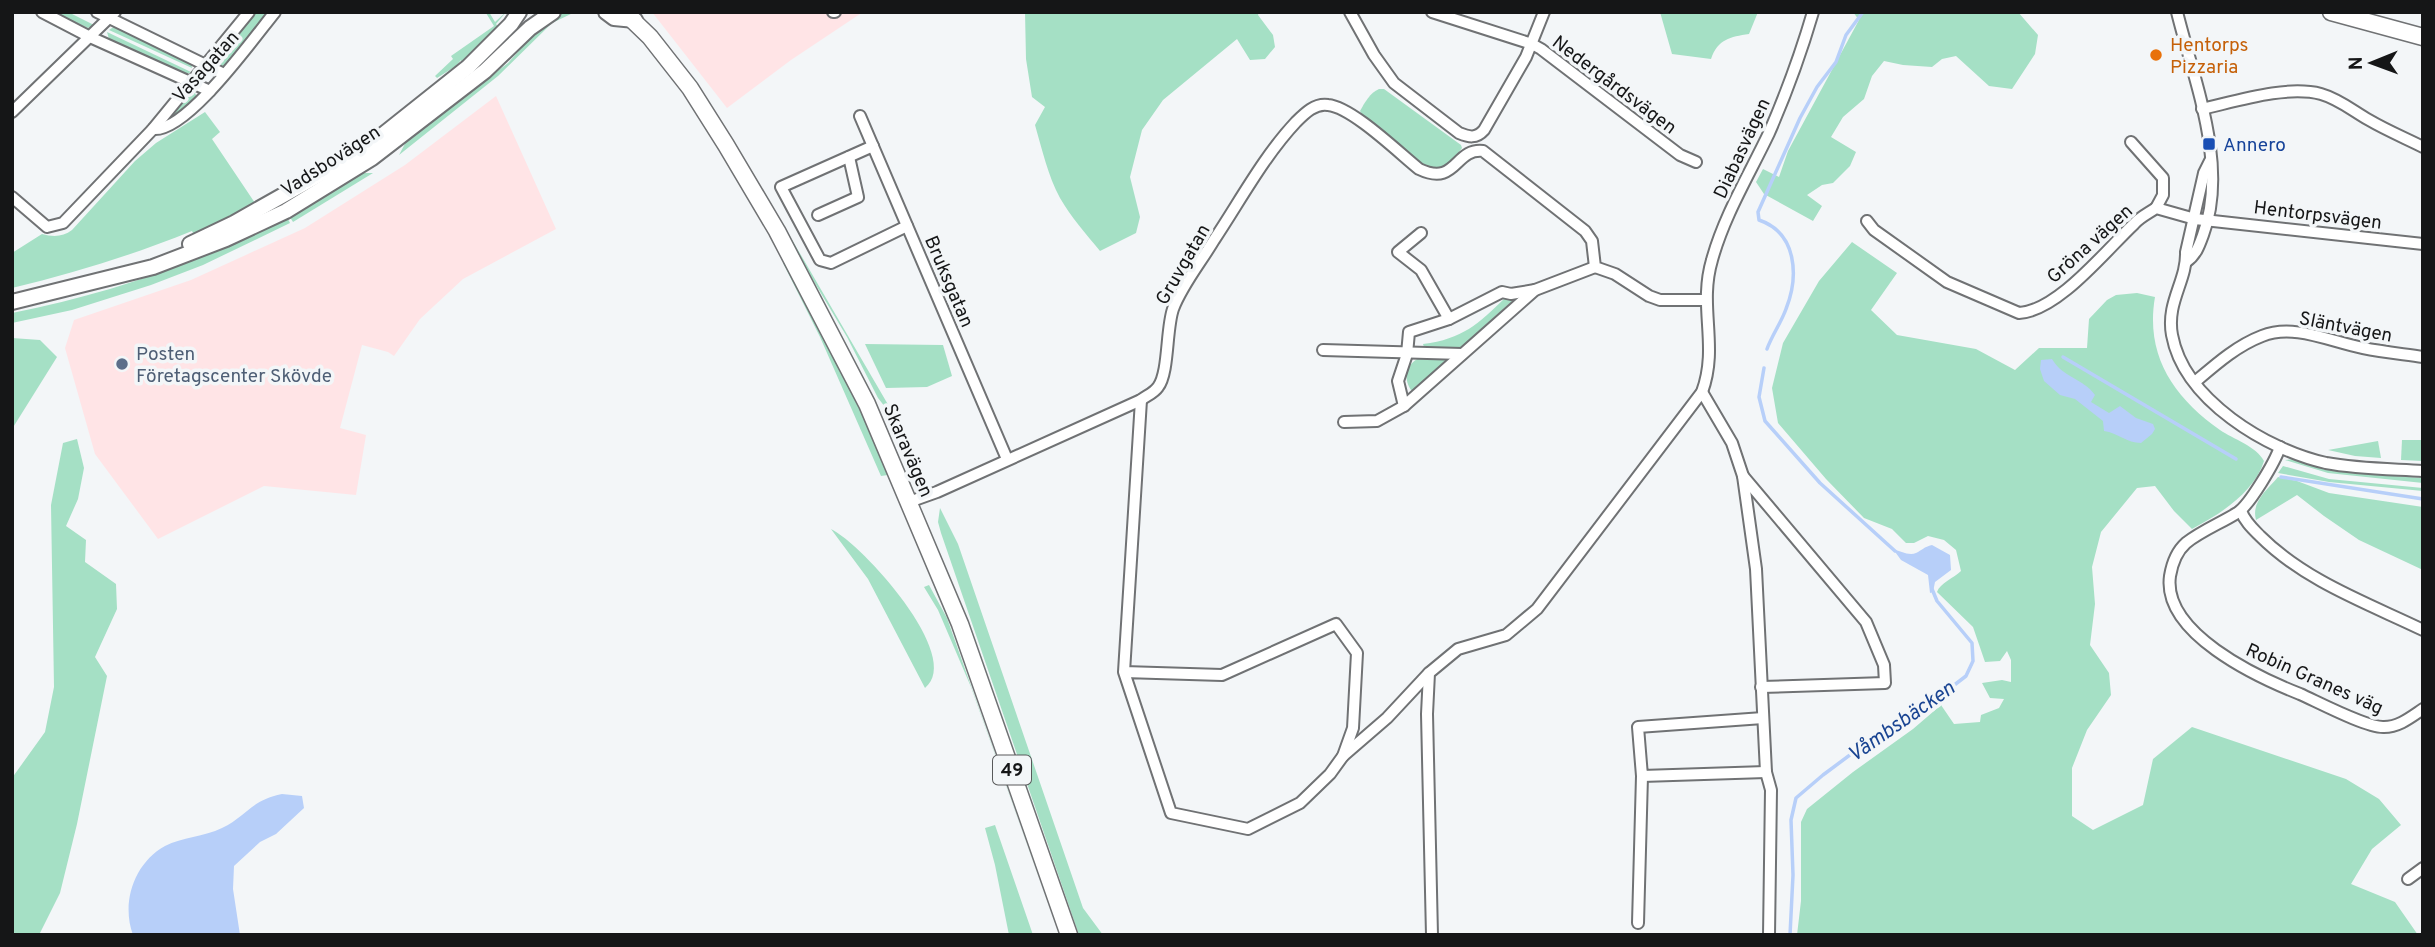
<svg xmlns="http://www.w3.org/2000/svg" width="2435" height="947" viewBox="0 0 2435 947" font-family="Overpass,sans-serif">
  <style>
    .commercial { fill: #ffe4e6 }
    .green { fill: #a5e0c5 }
    .water { fill: #b7cff9 }
    .lines { fill: none; stroke-linecap: round; stroke-linejoin: round }
    .stream { stroke: #b7cff9; stroke-width: 3.5 }
    .minor-casing { stroke: #707274; stroke-width: 14 }
    .secondary-casing { stroke: #707274; stroke-width: 18 }
    .primary-casing { stroke: #707274; stroke-width: 19 }
    .minor { stroke: #fff; stroke-width: 10 }
    .secondary { stroke: #fff; stroke-width: 14 }
    .primary { stroke: #fff; stroke-width: 16 }
    .food-dot { fill: #e8710a; stroke: #f3f6f8; stroke-width: 2.5 }
    .transit-dot { fill: #1a4fb4; stroke: #f3f6f8; stroke-width: 2.5 }
    .service-dot { fill: #5c6f8a; stroke: #f3f6f8; stroke-width: 2.5 }
    .labels { text-anchor: middle; stroke-width: 7; stroke-linejoin: round; paint-order: stroke }
    .shield { fill: #f3f6f8; stroke: #58595a; stroke-width: 2 }
    .shield-label { font-size: 18px; font-weight: bold; fill: #151617 }
    .food-label { font-size: 19px; fill: #c56008; stroke: #f3f6f8; text-anchor: start }
    .street-label { font-size: 19px; fill: #151617; stroke: #f3f6f8 }
    .transit-label { font-size: 19px; fill: #164399; stroke: #f3f6f8; text-anchor: start }
    .service-label { font-size: 19px; fill: #4e5e75; stroke: #f3f6f8; text-anchor: start }
    .water-label { font-size: 21px; font-style: italic; fill: #194492; stroke: #f3f6f8 }
  </style>
  <rect width="100%" height="100%" fill="#f3f6f8"/>
  <g class="commercial">
    <path d="M652,12H863L791,60L727,108Z"/>
    <path d="M496,96L556,229L463,279L420,319L394,356L388,352L362,345L340,428L366,435L356,495L264,486L158,539L95,454L65,348L74,320L191,280L305,228L405,165Z"/>
  </g>
  <g class="green">
    <path d="M54,12H68L94,25L88,28Z"/>
    <path d="M254,12H269L224,66H219L216,64L217,58Z"/>
    <path d="M489,12L495,22L506,12L496,24L499,28L461,66V60L456,66L437,78L435,76L453,59L451,56L494,26L486,13Z"/>
    <path d="M561,12H592L573,13L552,23L498,76L399,155L407,140L508,63L539,28Z"/>
    <path d="M1025,12H1259L1258,15L1273,35L1275,47L1265,59L1250,60L1237,39L1163,100L1142,130L1130,177L1140,217L1136,233L1100,251C1086,234 1071,217 1060,198C1048,176 1042,149 1035,125L1045,107L1032,97L1026,59Z"/>
    <path d="M1660,12H1758L1749,34C1730,37 1718,39 1711,59L1672,54Z"/>
    <path d="M1853,12H2018L2038,35L2035,54L2012,89L1989,86L1956,56L1942,59L1932,67L1903,65L1884,61L1872,76L1864,99L1843,117L1831,137L1856,152L1850,166L1833,183L1822,185L1807,195L1822,206L1813,221L1764,194L1756,182L1763,169L1779,177L1788,151L1859,20Z"/>
    <path d="M115,26L191,62L192,68L109,30Z"/>
    <path d="M107,32L191,72L185,75L109,39Z"/>
    <path d="M1379,89H1384L1461,145L1462,148C1453,160 1445,169 1429,169L1387,137L1363,116L1360,111C1365,102 1370,93 1379,89Z"/>
    <path d="M190,92L195,93L197,97L190,105L165,121Z"/>
    <path d="M205,112L220,132L212,139L257,206L194,235L192,231C133,255 74,273 12,288V253L42,234C53,237 63,237 72,230L135,161L156,143Z"/>
    <path d="M358,173H373L293,222L288,214Z"/>
    <path d="M286,215L290,223L203,265L151,285L72,310L12,323V313C81,299 149,280 213,251C238,240 262,227 286,215Z"/>
    <path d="M784,226L897,420L896,421L878,398L847,337L782,228Z"/>
    <path d="M1852,242L1897,273L1871,310L1897,335L1976,349L2015,370L2039,348H2087L2089,319L2107,300L2116,295L2137,293L2155,297C2145,355 2173,397 2220,430C2233,439 2256,446 2264,461C2254,493 2220,514 2192,529L2174,511L2155,486L2137,488L2101,532L2092,567L2095,604L2090,645L2109,673L2111,695L2087,730L2072,768V816L2093,830L2143,805L2153,759L2192,727L2346,779L2379,799L2401,825L2372,849L2351,884L2395,902L2418,935H1797L1801,901V822L1807,809L1853,772L1913,729L1941,705L1954,724L1980,722L1981,715L1999,708L2004,699L1990,698L1982,683L2002,680L2011,682V660L2007,651L2000,661L1985,662L1973,627L1937,592C1940,583 1954,578 1961,571L1956,550L1944,540L1928,536L1914,543H1906L1892,529L1864,518L1826,479L1778,423L1772,388L1783,343L1819,281Z"/>
    <path d="M785,262L849,387L879,450L888,475L881,476L820,337L783,263Z"/>
    <path d="M1505,298L1512,301L1460,348L1424,347L1423,344C1463,339 1478,324 1505,298Z"/>
    <path d="M12,338L40,340L57,357L12,429Z"/>
    <path d="M865,344L943,345L952,376L927,387L886,388Z"/>
    <path d="M1422,357L1449,359L1416,390H1411C1402,377 1407,362 1422,357Z"/>
    <path d="M77,439L84,468L78,499L66,526L86,540L85,562L116,584L117,609L95,657L107,676L77,824L60,893L39,935H12V778L45,732L54,687L51,505L63,443Z"/>
    <path d="M2402,440H2423V461L2401,460Z"/>
    <path d="M2378,441L2381,458L2355,456L2328,450Z"/>
    <path d="M2293,459L2350,473L2423,478V483L2328,473L2285,460Z"/>
    <path d="M2283,466L2329,479L2423,488V491L2329,482L2278,473Z"/>
    <path d="M2278,477L2297,481L2329,493L2423,507V570L2359,540L2324,516L2297,495L2256,520C2251,502 2267,490 2278,477Z"/>
    <path d="M940,508L958,544L1083,908L1103,935H1079L941,533L938,522Z"/>
    <path d="M831,529C862,544 965,657 925,688L868,579Z"/>
    <path d="M929,585L947,618L1059,935L971,687L938,610L924,587Z"/>
    <path d="M995,825L1033,935H1009L995,865L985,828Z"/>
  </g>
  <g class="water">
    <path d="M2052,359C2063,378 2083,378 2095,395L2091,402L2109,413L2120,406L2136,418L2153,424L2155,429L2152,434L2141,443C2127,443 2118,433 2104,431L2103,421L2075,399L2060,395L2044,381L2040,369L2041,360Z"/>
    <path d="M1932,545L1950,555L1951,570L1935,582L1933,592L1930,593L1928,575L1901,560L1893,549C1900,551 1909,556 1916,553C1922,550 1924,547 1932,545Z"/>
    <path d="M282,794L302,796L304,808L276,834L260,842L234,866L233,889L240,935H133C121,903 134,863 165,846C182,837 204,837 222,828C247,816 251,800 282,794Z"/>
  </g>
  <g class="lines">
    <g class="stream">
      <path d="M1767,349C1772,335 1781,323 1786,309C1799,276 1797,233 1759,220L1758,212L1800,118L1817,87L1836,62L1846,35L1863,12"/>
      <path d="M2063,357L2236,459"/>
      <path d="M1764,368L1759,397L1765,421L1820,483L1895,551"/>
      <path d="M2281,477L2423,499"/>
      <path d="M1790,935L1793,875L1791,820L1796,798L1823,775L1905,714L1953,686L1966,676L1973,661L1972,643L1937,601L1932,589"/>
    </g>
    <g class="minor-casing">
      <g id="minor">
        <path d="M42,12L90,37L210,91"/>
        <path d="M97,12L224,74"/>
        <path d="M833,12H835"/>
        <path d="M1350,12L1374,55L1394,83L1459,133C1469,137 1476,139 1484,130L1526,57L1544,12"/>
        <path d="M1432,12L1532,44L1541,49L1680,155L1696,162"/>
        <path d="M2177,12C2194,81 2229,166 2203,235C2199,246 2196,255 2186,262"/>
        <path d="M2202,109C2237,101 2286,85 2321,94C2339,99 2353,111 2369,120C2386,130 2405,138 2423,147"/>
        <path d="M12,112L115,12"/>
        <path d="M860,116L1007,459"/>
        <path d="M153,129C186,133 253,39 275,12"/>
        <path d="M2131,142L2163,178V195L2156,208"/>
        <path d="M873,146L781,187L820,260L831,263L907,226"/>
        <path d="M2210,161L2204,173L2186,252C2187,281 2166,302 2172,335C2184,400 2267,450 2326,463C2358,469 2391,469 2423,471"/>
        <path d="M12,197L47,227L63,223L153,129L249,12"/>
        <path d="M818,215L858,197L849,157"/>
        <path d="M1867,221L1874,230L1947,282L2019,313C2058,311 2106,250 2134,224C2140,217 2149,213 2156,208L2195,219L2423,244"/>
        <path d="M1421,233L1398,252L1421,270L1449,319"/>
        <path d="M1323,350L1462,354"/>
        <path d="M2195,382C2215,365 2236,346 2262,336C2294,323 2331,342 2363,348C2383,352 2403,354 2423,357"/>
        <path d="M1702,392L1732,443L1743,476L1756,569L1766,772L1771,790L1769,935"/>
        <path d="M1404,406L1398,381L1407,354L1409,332L1449,319L1502,292L1511,294L1535,290"/>
        <path d="M1344,422L1377,421L1404,406L1535,290L1595,267"/>
        <path d="M2280,447C2275,462 2249,506 2237,513C2221,523 2201,531 2186,543C2177,551 2172,564 2170,576C2162,633 2257,677 2300,694C2318,702 2367,728 2384,727C2399,727 2411,717 2423,709"/>
        <path d="M1743,476L1866,622L1884,665L1885,683L1761,687"/>
        <path d="M909,502L937,492L1141,400C1146,396 1154,393 1158,387C1169,373 1166,329 1173,309C1182,285 1201,262 1214,240C1240,201 1264,156 1296,122C1305,113 1315,103 1328,105C1352,107 1399,153 1419,169C1457,187 1454,148 1483,151L1585,231L1592,241L1595,267L1615,274L1649,296L1660,300H1705"/>
        <path d="M2241,511C2245,522 2253,529 2260,536C2305,581 2367,603 2423,630"/>
        <path d="M1124,672L1222,675L1336,624L1357,653L1353,728L1343,756L1330,774L1300,803L1248,829L1171,813L1124,672L1141,400"/>
        <path d="M1763,718L1638,727L1642,776L1766,772"/>
        <path d="M1343,756L1387,718L1429,673"/>
        <path d="M2408,879L2423,868"/>
        <path d="M1638,923L1642,776"/>
        <path d="M1432,935L1427,714L1429,673L1458,649L1506,635L1537,609L1702,392C1719,346 1698,307 1712,260C1724,216 1749,175 1769,133C1786,94 1801,53 1813,12"/>
      </g>
    </g>
    <g class="secondary-casing">
      <g id="secondary">
        <path d="M606,12L614,18L635,20"/>
        <path d="M190,244L234,223L365,149L468,67L511,24L519,12"/>
        <path d="M12,302L153,267L226,239L286,211L372,158L485,71L530,28L553,12"/>
      </g>
    </g>
    <g class="primary-casing">
      <g id="primary">
        <path d="M624,12L650,37L690,88L726,145L777,231L867,404L960,624L1069,935"/>
        <path d="M2331,12L2423,37"/>
      </g>
    </g>
    <use href="#minor" class="minor"/>
    <use href="#secondary" class="secondary"/>
    <use href="#primary" class="primary"/>
  </g>
  <circle class="food-dot" cx="2156" cy="55" r="7"/>
  <rect class="transit-dot" x="2202" y="137" width="14" height="14" rx="3.5"/>
  <circle class="service-dot" cx="122" cy="364" r="7"/>
  <g class="labels">
    <rect class="shield" x="993" y="755.5" width="38" height="29" rx="5"/>
    <g class="shield-label">
      <text x="1012" y="776">49</text>
    </g>
    <g class="food-label">
      <text x="2170" y="51">Hentorps<tspan x="2170" dy="22">Pizzaria</tspan></text>
    </g>
    <g class="street-label">
      <text transform="translate(205 66) rotate(-48)" y="7">Vasagatan</text>
      <text transform="translate(1615 84) rotate(37)" y="7">Nedergårdsvägen</text>
      <text transform="translate(1741 148) rotate(-65)" y="7">Diabasvägen</text>
      <text transform="translate(330 160) rotate(-33)" y="7">Vadsbovägen</text>
      <text transform="translate(2318 214) rotate(7)" y="7">Hentorpsvägen</text>
      <text transform="translate(2089 243) rotate(-42)" y="7">Gröna vägen</text>
      <text transform="translate(1182 264) rotate(-60)" y="7">Gruvgatan</text>
      <text transform="translate(950 281) rotate(67)" y="7">Bruksgatan</text>
      <text transform="translate(2346 326) rotate(11)" y="7">Släntvägen</text>
      <text transform="translate(909 450) rotate(67)" y="7">Skaravägen</text>
      <text transform="translate(2315 678) rotate(24)" y="7">Robin Granes väg</text>
    </g>
    <g class="transit-label">
      <text x="2223" y="151">Annero</text>
    </g>
    <g class="service-label">
      <text x="136" y="360">Posten<tspan x="136" dy="22">Företagscenter Skövde</tspan></text>
    </g>
    <g class="water-label">
      <text transform="translate(1901 721) rotate(-35)" y="7">Våmbsbäcken</text>
    </g>
  </g>
  <rect width="2435" height="947" fill="none" stroke="#151617" stroke-width="28"/>
  <g transform="translate(2372 63) rotate(269)" stroke="#f3f6f8" stroke-width="5" paint-order="stroke">
  <path d="M0-5L12 26L0 18L-12 26Z" fill="#151617"/>
  <text y="-10" font-size="19" font-weight="bold" text-anchor="middle" fill="#151617">N</text>
  </g>
</svg>
